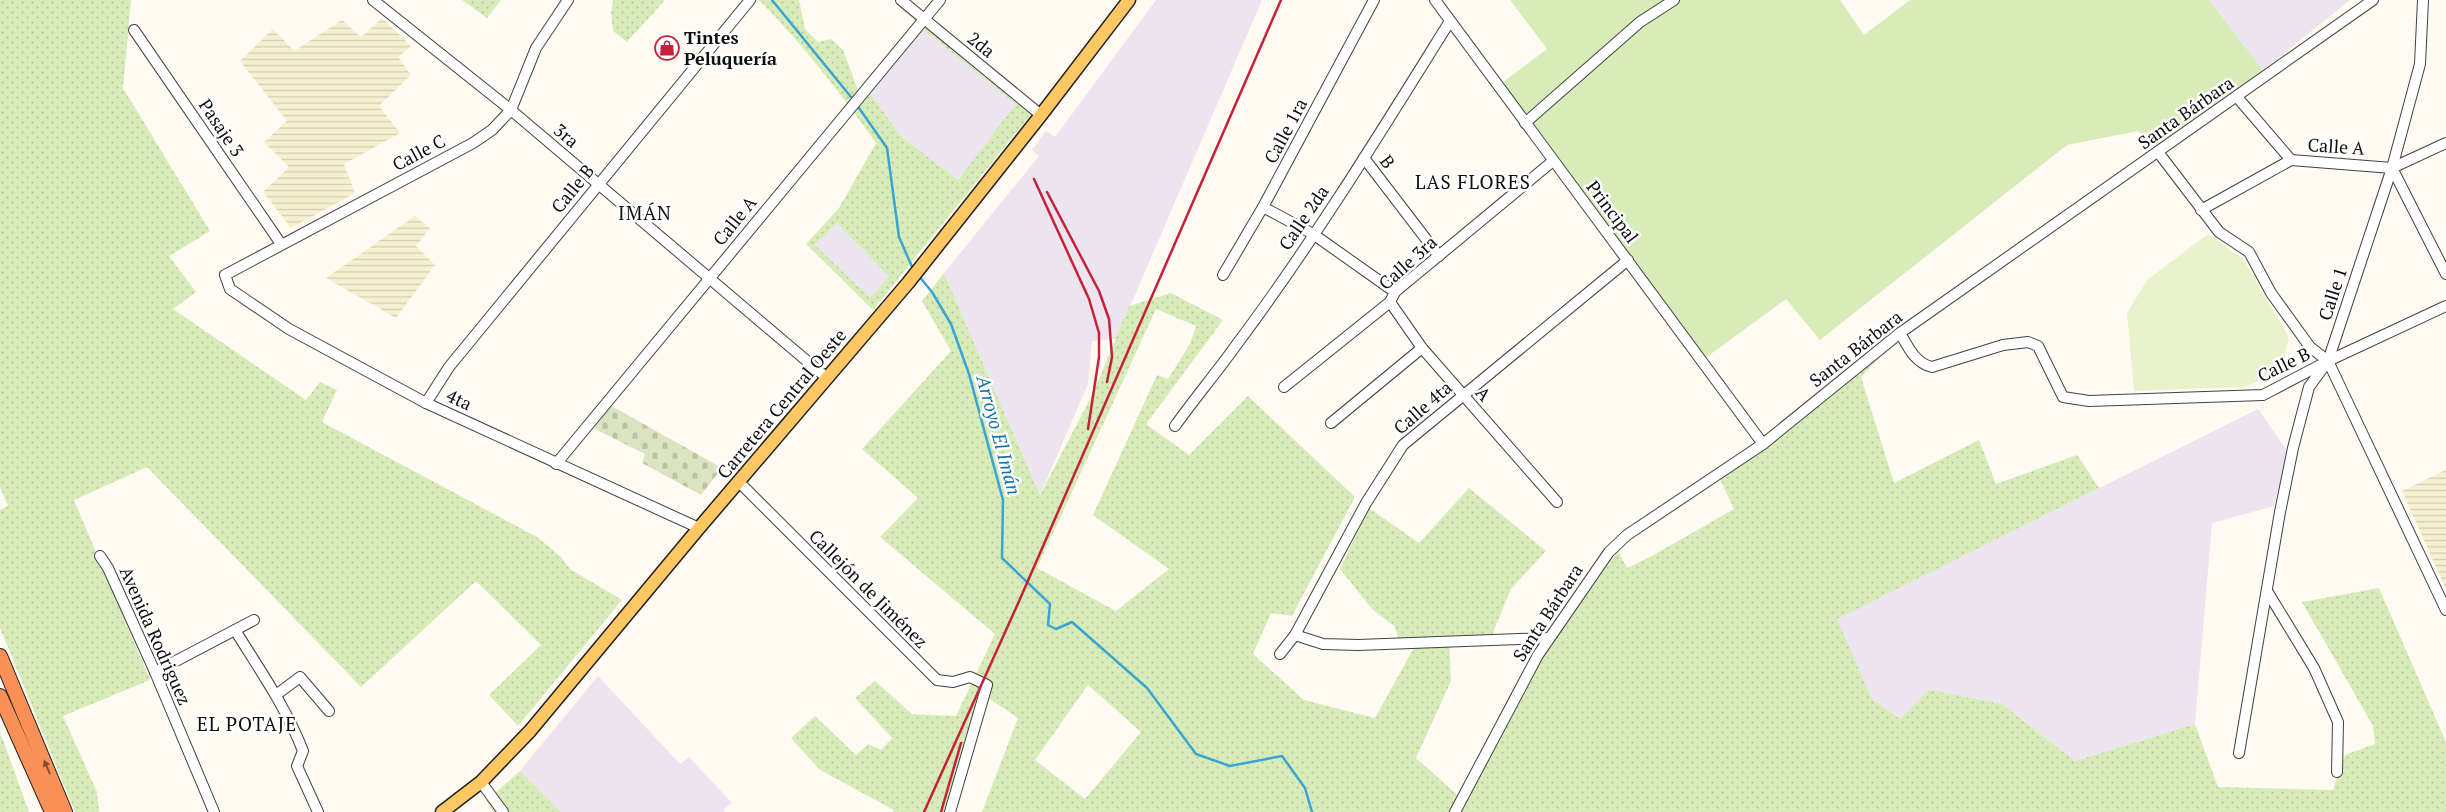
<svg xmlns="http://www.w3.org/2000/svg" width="2446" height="812" viewBox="0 0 2446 812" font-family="'PT Serif',serif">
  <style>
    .industrial { fill: #ece4ee }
    .farmland { fill: url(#farmland-rules) }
    .grass { fill: url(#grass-dots); fill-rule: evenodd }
    .cemetery { fill: url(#cemetery-stones) }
    .garden { fill: #d8ecb9 }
    .pitch { fill: #e9f2cb }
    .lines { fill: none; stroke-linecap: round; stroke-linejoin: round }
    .stream { stroke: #38a5d2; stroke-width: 2.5 }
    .minor-casing { stroke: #424242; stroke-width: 12 }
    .major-casing { stroke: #202020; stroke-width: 15 }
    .highway-casing { stroke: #202020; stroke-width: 16 }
    .minor { stroke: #fff; stroke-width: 10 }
    .major { stroke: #fdc864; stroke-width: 12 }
    .highway { stroke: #f99056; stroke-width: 14 }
    .rail { stroke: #c6213a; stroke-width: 2.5 }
    .oneway { fill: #845032 }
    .labels { text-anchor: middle; stroke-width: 5; stroke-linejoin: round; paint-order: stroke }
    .poi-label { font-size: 18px; font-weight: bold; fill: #0f0f0f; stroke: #fff; text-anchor: start }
    .street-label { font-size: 18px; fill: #0f0f0f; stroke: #fff }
    .neighbourhood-label { font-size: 19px; letter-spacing: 1px; fill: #0f0f0f; stroke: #fff }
    .water-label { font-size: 19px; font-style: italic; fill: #1375a7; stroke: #fff }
  </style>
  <defs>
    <pattern id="farmland-rules" width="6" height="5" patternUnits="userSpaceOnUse" patternTransform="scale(1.25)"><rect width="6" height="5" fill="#f6efd0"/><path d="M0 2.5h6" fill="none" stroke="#d2ccb1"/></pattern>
    <pattern id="grass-dots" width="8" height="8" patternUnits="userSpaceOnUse" patternTransform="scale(1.25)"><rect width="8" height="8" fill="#d8ecb9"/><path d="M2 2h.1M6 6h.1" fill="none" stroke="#b8c99e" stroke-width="1.8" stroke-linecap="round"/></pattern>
    <pattern id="cemetery-stones" width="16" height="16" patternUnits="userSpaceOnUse" patternTransform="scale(1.25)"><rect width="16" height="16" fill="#dbe3c1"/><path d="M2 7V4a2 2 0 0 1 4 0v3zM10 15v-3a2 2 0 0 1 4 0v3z" fill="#bbc2a5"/></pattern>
  </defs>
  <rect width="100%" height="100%" fill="#fffbf2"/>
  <g class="industrial">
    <path d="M1156,0H1262L1116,339L1092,341L1088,384L1040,495L944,273L1039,156L1032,150L1046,131L1055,137Z"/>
    <path d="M2209,0H2350L2263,70Z"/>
    <path d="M924,30L1017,104L958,180L901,136L870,93Z"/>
    <path d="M837,223L889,277L870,299L815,245Z"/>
    <path d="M2258,409L2288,452L2274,506L2212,523L2195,724L2075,761L2002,704L1900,719L1872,699L1836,619Z"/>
    <path d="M598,676L680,764L689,757L732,803L723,810L725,812H561L520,771Z"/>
  </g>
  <g class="farmland">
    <path d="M382,18L411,46L398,57L411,75L379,106L400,133L344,164L355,193L291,228L263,192L289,167L264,142L287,121L240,61L273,29L294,51L342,20L361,37Z"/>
    <path d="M415,216L430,228L416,246L435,265L396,318L326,278Z"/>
    <path d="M2446,470V589L2402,491Z"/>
  </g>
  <g class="grass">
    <path d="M0,0H131L123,88L210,231L169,256L196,292L173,309L306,400L320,382L337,390L322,422L537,537L560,556L570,569L622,600L518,726L489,695L541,645L476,581L361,687L147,467L74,500L150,680L63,716L97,792L99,812H75L0,628V510L8,506L0,487Z"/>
    <path d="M462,0H501L487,18Z"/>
    <path d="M613,0H665L627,42L613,31L611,13Z"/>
    <path d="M759,0H799L805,29L818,42L831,39L843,50L858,90L922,15L1036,108L873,310L806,244L839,208L876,143C840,93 803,44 759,0ZM924,30L1016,104L958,180L901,136L870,93ZM837,223L889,277L870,298L815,245Z"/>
    <path d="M944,273L1040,495L1094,391L1129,306L1171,293L1223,320L1146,424L1189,455L1248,396L1355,497L1292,616L1271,613L1253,654L1304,700L1375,718L1417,642L1400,643L1394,626L1372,609L1340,569L1369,508L1419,543L1469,488L1546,551L1511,589L1491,637L1449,638L1451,681L1416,758L1463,800L1541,659L1618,551L1627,568L1650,557L1734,509L1717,473L1895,342L1861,377L1894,483L1979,440L1996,484L2077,455L2099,488L1837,619L1872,699L1900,719L1929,690L2002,704L2075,761L2195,724L2218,787L2333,790L2345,755L2375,744L2373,726L2302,602L2379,588L2446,742V812H982L1018,718L985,696L951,812H893L894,810L820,770L791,738L815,716L856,755L868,744L881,750L892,738L855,698L875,681L912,714L956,716L995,634L880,537L918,498L862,449L951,351L922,301ZM1156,309L1196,326L1190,344L1168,379L1157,375L1093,515L1169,569L1116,611L1037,568ZM1088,685L1141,732L1085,799L1035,760Z"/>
    <path d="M0,733L3,740L29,812H0Z"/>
    <path d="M520,771L561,812H494L486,801Z"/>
  </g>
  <path class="cemetery" d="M608,404L722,468L701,495L642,463L645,454L591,427Z"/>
  <path class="garden" d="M1510,0H1840L1864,35L1910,0H2209L2263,70L2154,147L2138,131L2067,145L1820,340L1786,299L1704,359L1499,85L1547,49Z"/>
  <path class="pitch" d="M2208,234L2243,259L2289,337L2280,371L2245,387L2134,391L2127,313L2147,280Z"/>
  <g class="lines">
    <g class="stream">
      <path d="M772,0L851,97"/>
      <path d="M859,108L887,148L899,237L913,269"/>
      <path d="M918,275L932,292L951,324L969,374L1003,500L1002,558L1050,604L1048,625L1056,629L1072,622L1147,688L1196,754L1230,766L1282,756L1305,788L1312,812"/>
    </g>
    <g class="minor-casing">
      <g id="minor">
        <path d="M373,0L511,110L827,378"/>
        <path d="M568,0L536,48L511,110L492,130L473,143L225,275L230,289L289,329L426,403L699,528"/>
        <path d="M901,0L1041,115"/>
        <path d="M1435,0L1763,444"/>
        <path d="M134,30L281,244"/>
        <path d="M2237,97L2291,160"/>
        <path d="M1525,123L1640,22L1674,0"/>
        <path d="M2158,152L2219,232L2249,252L2271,293L2310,347L2328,361L2446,610"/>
        <path d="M1364,158L1439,256"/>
        <path d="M2392,168L2446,274"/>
        <path d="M1263,207L1313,234L1395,292"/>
        <path d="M2201,210L2291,160L2392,168L2446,143"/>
        <path d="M1223,275L1263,207L1374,0"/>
        <path d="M1390,302L1422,348L1557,502"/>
        <path d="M1900,333C1908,347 1915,363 1932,367L2003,345L2028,342L2038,346L2063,397L2089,401L2263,395L2328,361L2446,306"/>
        <path d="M1284,387L1390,302L1395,292L1553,161"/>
        <path d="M426,403L449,367L750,0"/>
        <path d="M1331,423L1422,348"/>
        <path d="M1175,426C1195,398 1217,372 1237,344C1314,241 1382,130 1450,21"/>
        <path d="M556,464L940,0"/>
        <path d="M739,482L937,680L953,682L970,677L987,685L950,812"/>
        <path d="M100,556L108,568L155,672L214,812"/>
        <path d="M2267,591L2314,668L2338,722L2337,772"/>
        <path d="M235,630C259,669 286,707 303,751L297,766L318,812"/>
        <path d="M1295,635L1323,644L1358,645L1549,638"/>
        <path d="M1280,654L1295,635L1366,503L1403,445L1628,260"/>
        <path d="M155,672L254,620"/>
        <path d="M276,695L300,677L329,711"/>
        <path d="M2239,753L2280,512L2293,448L2309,387L2328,361L2392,168L2420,64L2423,0"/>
        <path d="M481,782L503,812"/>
        <path d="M1455,812L1538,655L1609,552L1627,535L1763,444L1900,333L2373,0"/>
      </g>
    </g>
    <g class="major-casing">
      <path id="major" d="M442,812L481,782L530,731L699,528L908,283L1041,115L1129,0"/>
    </g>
    <g class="highway-casing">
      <g id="highway">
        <path d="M0,656L65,812"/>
        <path d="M0,696L52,812"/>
      </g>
    </g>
    <use href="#minor" class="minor"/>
    <use href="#major" class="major"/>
    <use href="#highway" class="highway"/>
    <g class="rail">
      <path d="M1034,179L1089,299L1099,333V357L1088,429"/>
      <path d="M1047,192L1099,291L1109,319L1112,357L1107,382"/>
      <path d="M924,812L1020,599L1281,0"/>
      <path d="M941,812L961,743"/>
    </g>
  </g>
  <defs><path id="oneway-solid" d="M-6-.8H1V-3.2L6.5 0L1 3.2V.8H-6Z" transform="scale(1.25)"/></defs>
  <use class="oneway" href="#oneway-solid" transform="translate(47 767) rotate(-113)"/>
  <defs>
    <g id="shop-ring" transform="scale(1.25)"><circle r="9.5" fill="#fff" stroke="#c6213a" stroke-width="1.5"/><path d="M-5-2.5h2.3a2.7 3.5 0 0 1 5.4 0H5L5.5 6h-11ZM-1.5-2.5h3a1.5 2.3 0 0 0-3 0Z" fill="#c6213a"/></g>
  </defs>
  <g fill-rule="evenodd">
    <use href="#shop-ring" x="667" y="48"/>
  </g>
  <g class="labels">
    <g class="poi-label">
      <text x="684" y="44">Tintes<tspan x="684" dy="21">Peluquería</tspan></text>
    </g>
    <g class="street-label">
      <text transform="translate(981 45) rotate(39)" y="6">2da</text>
      <text transform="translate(2186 113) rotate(-35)" y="6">Santa Bárbara</text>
      <text transform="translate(221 128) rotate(56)" y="6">Pasaje 3</text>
      <text transform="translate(1286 131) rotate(-62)" y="6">Calle 1ra</text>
      <text transform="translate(566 136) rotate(40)" y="6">3ra</text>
      <text transform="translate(2336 147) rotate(4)" y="6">Calle A</text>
      <text transform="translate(419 153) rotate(-28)" y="6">Calle C</text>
      <text transform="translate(1387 162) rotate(53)" y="6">B</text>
      <text transform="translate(573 189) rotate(-51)" y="6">Calle B</text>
      <text transform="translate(1612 212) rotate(53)" y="6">Principal</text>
      <text transform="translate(1304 218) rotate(-56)" y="6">Calle 2da</text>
      <text transform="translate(735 221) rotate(-51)" y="6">Calle A</text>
      <text transform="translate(1408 263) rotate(-42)" y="6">Calle 3ra</text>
      <text transform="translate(2333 294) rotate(-72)" y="6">Calle 1</text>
      <text transform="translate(1856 349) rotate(-38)" y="6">Santa Bárbara</text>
      <text transform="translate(2284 365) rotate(-26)" y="6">Calle B</text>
      <text transform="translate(1483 394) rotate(49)" y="6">A</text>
      <text transform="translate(459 400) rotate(25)" y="6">4ta</text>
      <text transform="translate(782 404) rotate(-50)" y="6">Carretera Central Oeste</text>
      <text transform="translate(1423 408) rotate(-41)" y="6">Calle 4ta</text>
      <text transform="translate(868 589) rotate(45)" y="6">Callejón de Jiménez</text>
      <text transform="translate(1548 613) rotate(-57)" y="6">Santa Bárbara</text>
      <text transform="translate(155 636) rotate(66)" y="6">Avenida Rodriguez</text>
    </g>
    <g class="neighbourhood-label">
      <text x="1473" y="189">LAS FLORES</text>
      <text x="645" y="220">IMÁN</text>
      <text x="247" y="731">EL POTAJE</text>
    </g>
    <g class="water-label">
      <text transform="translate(999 435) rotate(75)" y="7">Arroyo El Imán</text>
    </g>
  </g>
</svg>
